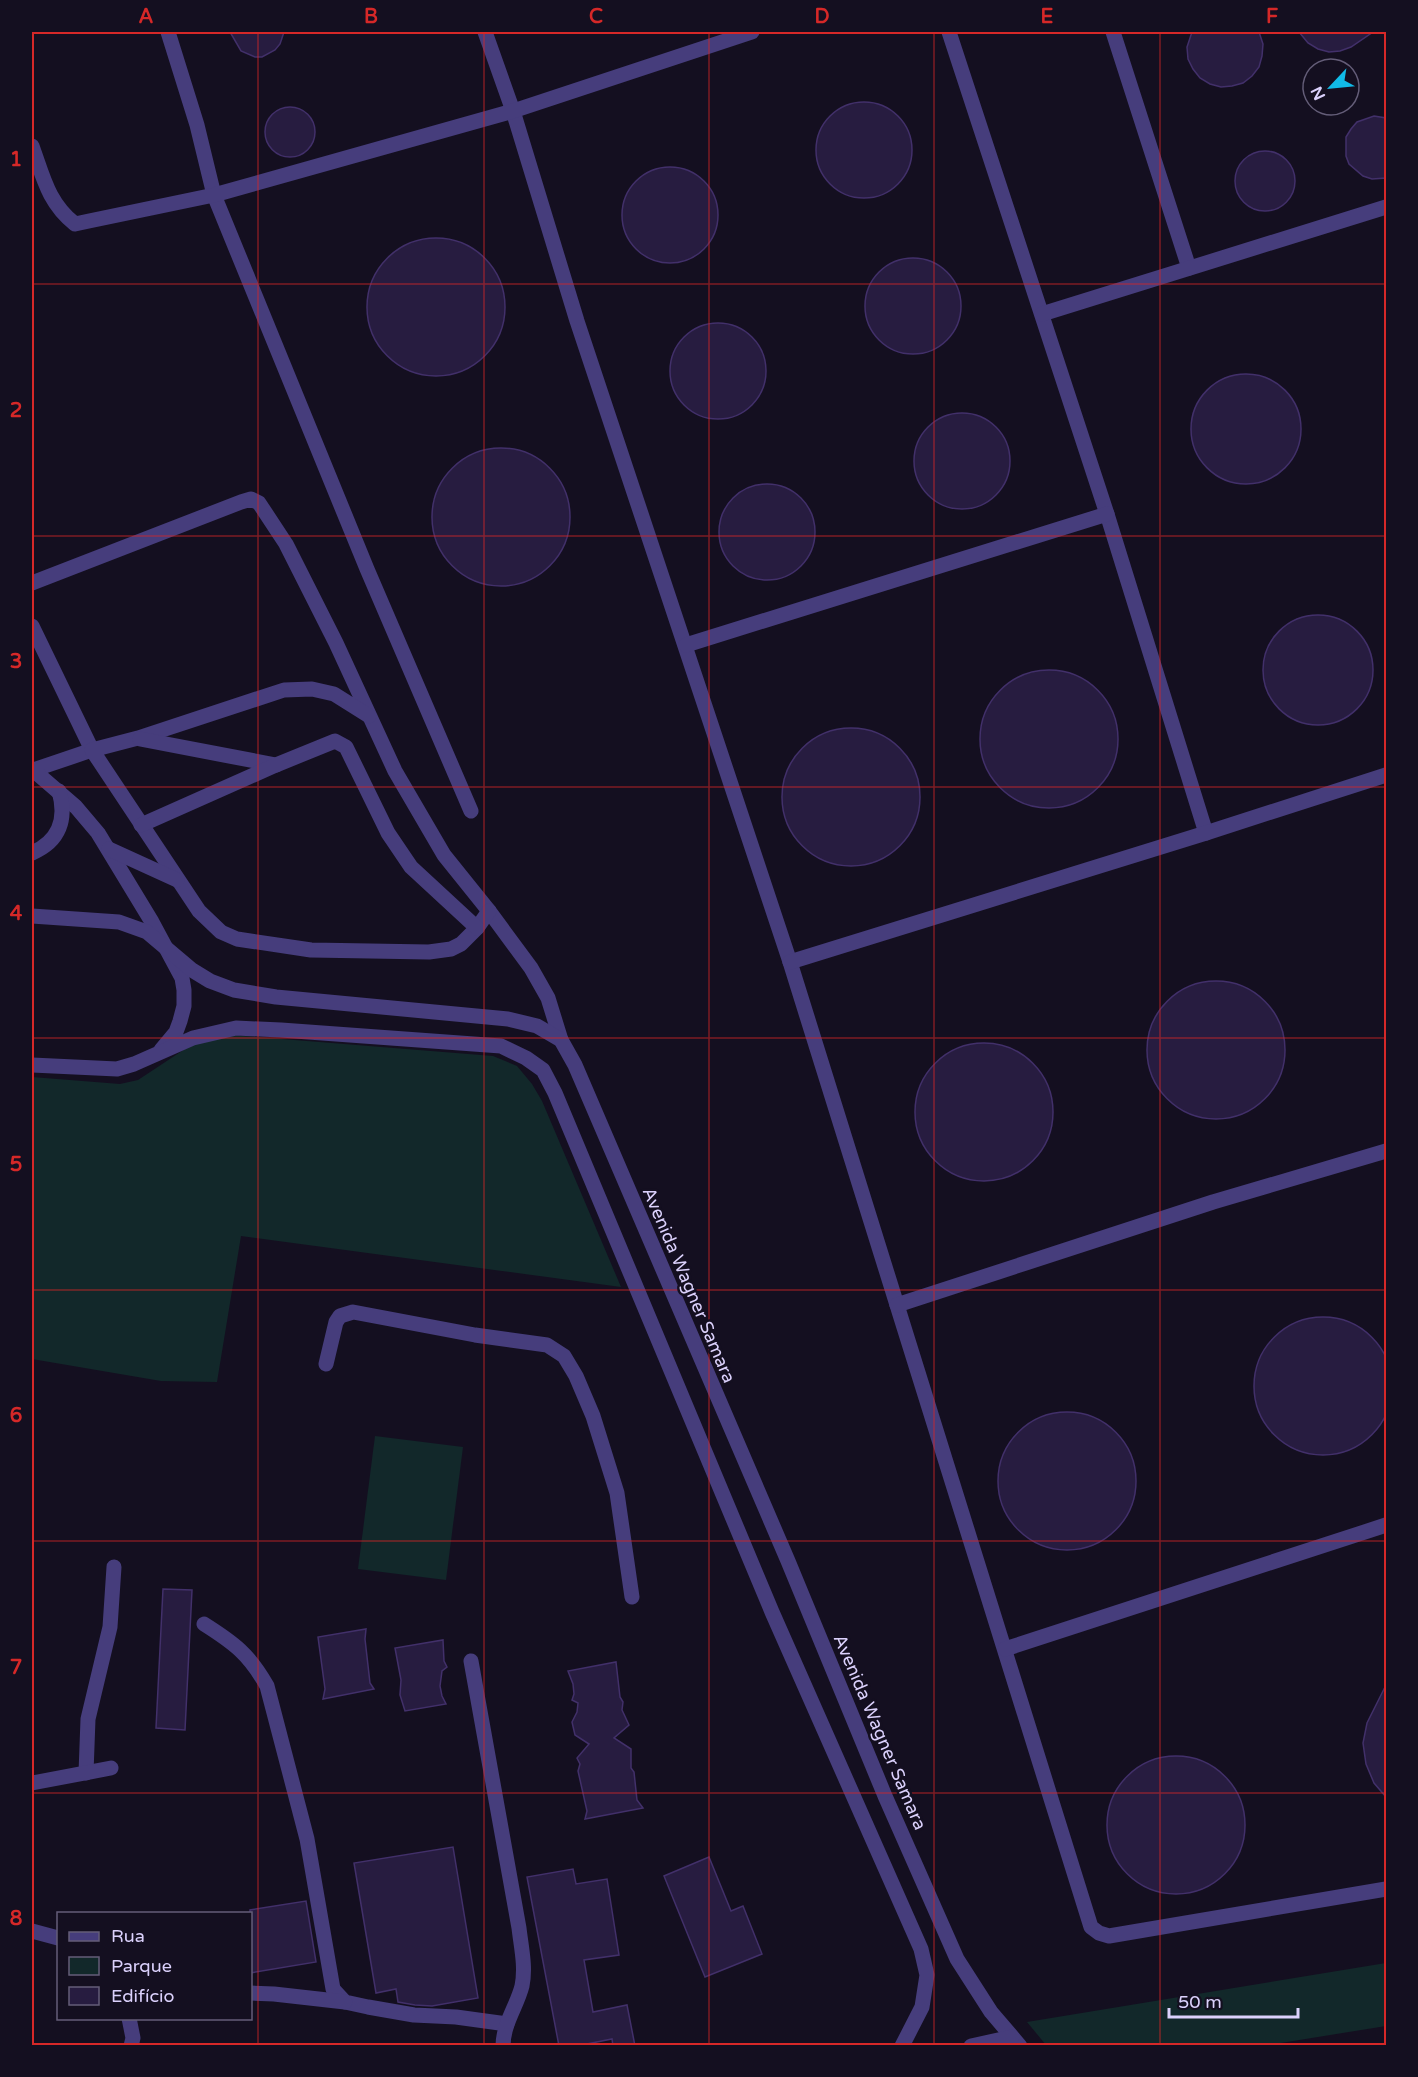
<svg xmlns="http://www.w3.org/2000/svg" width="1418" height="2077" viewBox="0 0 1418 2077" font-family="'Varela Round',sans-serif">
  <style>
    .green { fill: #12282a }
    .building { fill: #271c40; stroke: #42306a; stroke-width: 1.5 }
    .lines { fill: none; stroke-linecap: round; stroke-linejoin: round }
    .minor { stroke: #463d7c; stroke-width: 15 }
    .grid { fill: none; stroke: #d62828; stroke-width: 1.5; stroke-opacity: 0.55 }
    .labels { text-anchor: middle; stroke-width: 5; stroke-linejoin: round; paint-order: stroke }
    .street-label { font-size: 18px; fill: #dbd1fc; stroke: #140f20 }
    .neatline { fill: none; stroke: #d62828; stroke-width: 2 }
    .grid-label { font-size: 20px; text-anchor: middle; font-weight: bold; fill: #d62828 }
  </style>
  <rect width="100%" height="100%" fill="#140f20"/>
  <g class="green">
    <path d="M232,1035L493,1056L517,1066L532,1084L542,1101L621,1287L241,1236L217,1382L161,1381L32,1359V1077L120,1084L138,1080L185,1049L203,1041Z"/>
    <path d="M375,1436L463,1447L446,1580L358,1569Z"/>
    <path d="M1386,1963V2026L1268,2045H1046L1027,2022Z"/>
  </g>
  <g class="building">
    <path d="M230,32H284L280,44L275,50L262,57H255L241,51Z"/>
    <path d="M1192,32H1259L1263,44L1262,56L1259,67L1252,76L1243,83L1232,86L1221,87L1210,84L1200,78L1193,69L1188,59L1187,47Z"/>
    <path d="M1299,32H1373L1351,47L1340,51L1329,52L1318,49L1308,43Z"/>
    <circle cx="864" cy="150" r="48"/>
    <circle cx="290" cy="132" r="25"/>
    <path d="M1374,116L1386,118V178L1372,179L1363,176L1349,164L1346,156V137L1351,129L1357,122Z"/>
    <circle cx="1265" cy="181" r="30"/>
    <circle cx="670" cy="215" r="48"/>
    <circle cx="436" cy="307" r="69"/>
    <circle cx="913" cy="306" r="48"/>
    <circle cx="718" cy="371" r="48"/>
    <circle cx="1246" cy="429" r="55"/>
    <circle cx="962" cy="461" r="48"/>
    <circle cx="501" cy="517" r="69"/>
    <circle cx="767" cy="532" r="48"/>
    <circle cx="1318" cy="670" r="55"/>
    <circle cx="1049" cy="739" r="69"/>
    <circle cx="851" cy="797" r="69"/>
    <circle cx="1216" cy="1050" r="69"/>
    <circle cx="984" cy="1112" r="69"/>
    <circle cx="1323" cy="1386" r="69"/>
    <circle cx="1067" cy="1481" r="69"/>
    <path d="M163,1589L192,1590L185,1730L156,1728Z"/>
    <path d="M366,1629L365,1639L370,1683L374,1689L323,1699L325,1689L318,1637Z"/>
    <path d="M443,1640L444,1661L447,1667L442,1671L440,1686L442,1696L446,1704L405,1711L400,1695L401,1680L395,1648Z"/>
    <path d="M616,1662L620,1697L623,1702L622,1710L629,1725L614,1738L631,1749V1768L634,1772L637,1800L643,1808L585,1819L587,1811L578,1771L580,1764L577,1758L589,1744L575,1735L572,1722L577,1712L578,1703L572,1700L574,1694L573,1684L568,1671Z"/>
    <path d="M1386,1685V1797L1374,1783L1366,1764L1363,1743L1367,1723Z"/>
    <circle cx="1176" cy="1825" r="69"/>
    <path d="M453,1847L478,1998L432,2006L415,2005L398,2002L396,1989L376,1993L354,1863Z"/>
    <path d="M709,1857L731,1911L743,1906L762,1954L705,1977L664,1876Z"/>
    <path d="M573,1869L576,1884L607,1879L619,1955L584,1960L593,2012L627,2005L635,2046H613L612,2039L577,2046H559L527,1877Z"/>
    <path d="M306,1901L316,1962L250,1973V1910Z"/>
  </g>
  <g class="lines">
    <g class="minor">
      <path d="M168,32L197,125L214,195L367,569L471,811"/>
      <path d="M485,32L513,111L577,321L790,962L1091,1927L1099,1933L1109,1936L1386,1889"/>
      <path d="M949,32L1107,514L1206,833"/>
      <path d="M1113,32L1189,268"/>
      <path d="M32,146C43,176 48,203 75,224L89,221L214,195L513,111L752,32"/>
      <path d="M1042,314L1386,207"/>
      <path d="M32,583L241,502L251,499L259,503L286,544L336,643L395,771L444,855L489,911L531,968L548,998L561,1040"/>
      <path d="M32,626L92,750L33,770"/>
      <path d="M686,645L1107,514"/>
      <path d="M369,716L334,694L312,689L284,690L138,738L92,750L199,911L221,932L237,939L311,950L429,952L451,949L461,944L477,928L489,911"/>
      <path d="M140,739L276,765"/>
      <path d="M32,769L76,807L98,833L152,922L182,978L184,990V1006L180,1021L176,1032L161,1050"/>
      <path d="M141,825L276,765L335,741L346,747L388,833L411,867L477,928"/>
      <path d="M109,849L177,880"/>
      <path d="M32,853C60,841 67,819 59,791"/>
      <path d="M32,916L119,922L147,932L192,970L210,981L234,990L276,997L508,1019L537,1026L561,1040L575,1065L788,1561L885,1796L957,1959L991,2012L1020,2046"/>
      <path d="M790,962L1206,833L1386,775"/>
      <path d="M32,1065L117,1069L134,1064L193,1038L236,1028L281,1030L501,1046L526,1058L543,1070L555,1093L772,1612L921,1949L927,1975L922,2007L902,2046"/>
      <path d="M897,1305L1213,1202L1386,1151"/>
      <path d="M326,1364L336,1322L340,1316L353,1312L475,1335L547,1345L564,1356L576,1376L593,1416L617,1493L632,1597"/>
      <path d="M204,1624C234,1643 249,1654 267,1686L307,1839L333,1989L345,2002L368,2007L414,2015L456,2017L507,2024"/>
      <path d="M1005,1649L1386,1525"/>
      <path d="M471,1661L519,1928C521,1946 526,1967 522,1986C517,2006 503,2024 503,2046"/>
      <path d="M86,1773L88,1719L110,1627L114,1567"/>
      <path d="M32,1783L111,1768"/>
      <path d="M32,1931L58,1938"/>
      <path d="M250,1993L274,1994L345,2002"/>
      <path d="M129,2018L133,2038L131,2046"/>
      <path d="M971,2046L1012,2037"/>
    </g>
  </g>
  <path class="grid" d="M258,32V2046M484,32V2046M709,32V2046M934,32V2046M1160,32V2046M32,284H1386M32,536H1386M32,787H1386M32,1038H1386M32,1290H1386M32,1541H1386M32,1793H1386"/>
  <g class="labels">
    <g class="street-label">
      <text transform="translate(689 1285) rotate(67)" y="6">Avenida Wagner Samara</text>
      <text transform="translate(880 1732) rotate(67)" y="6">Avenida Wagner Samara</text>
    </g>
  </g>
  <rect width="1418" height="2077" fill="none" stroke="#140f20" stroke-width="66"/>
  <rect x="57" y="1912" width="195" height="108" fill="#140f20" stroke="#645d78" stroke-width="1.5"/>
  <rect x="69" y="1932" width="30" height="9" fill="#463d7c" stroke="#645d78" stroke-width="1.5"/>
  <text x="111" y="1942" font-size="18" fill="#dbd1fc">Rua</text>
  <rect x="69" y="1957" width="30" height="18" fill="#12282a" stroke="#645d78" stroke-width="1.5"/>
  <text x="111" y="1972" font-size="18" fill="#dbd1fc">Parque</text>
  <rect x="69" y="1987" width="30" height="18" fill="#271c40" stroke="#645d78" stroke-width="1.5"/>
  <text x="111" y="2002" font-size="18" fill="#dbd1fc">Edifício</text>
  <g transform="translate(1331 87) rotate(244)"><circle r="28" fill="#140f20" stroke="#645d78" stroke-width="1.5"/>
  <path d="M0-4.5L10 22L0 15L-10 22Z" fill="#11bbe8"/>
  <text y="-9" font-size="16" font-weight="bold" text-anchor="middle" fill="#dbd1fc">N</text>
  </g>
  <path d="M1169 2008v9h129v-9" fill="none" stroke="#dbd1fc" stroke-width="3"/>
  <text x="1178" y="2008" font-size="18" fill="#dbd1fc" stroke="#140f20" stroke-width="4.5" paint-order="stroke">50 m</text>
  <rect x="33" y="33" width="1352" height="2011" class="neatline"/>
  <g class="grid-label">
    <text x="146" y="23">A</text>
    <text x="371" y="23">B</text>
    <text x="596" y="23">C</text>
    <text x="822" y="23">D</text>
    <text x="1047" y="23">E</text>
    <text x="1272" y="23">F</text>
    <text x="16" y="166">1</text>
    <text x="16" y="417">2</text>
    <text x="16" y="668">3</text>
    <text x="16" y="920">4</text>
    <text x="16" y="1171">5</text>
    <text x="16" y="1422">6</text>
    <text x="16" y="1674">7</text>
    <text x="16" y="1925">8</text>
  </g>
</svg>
